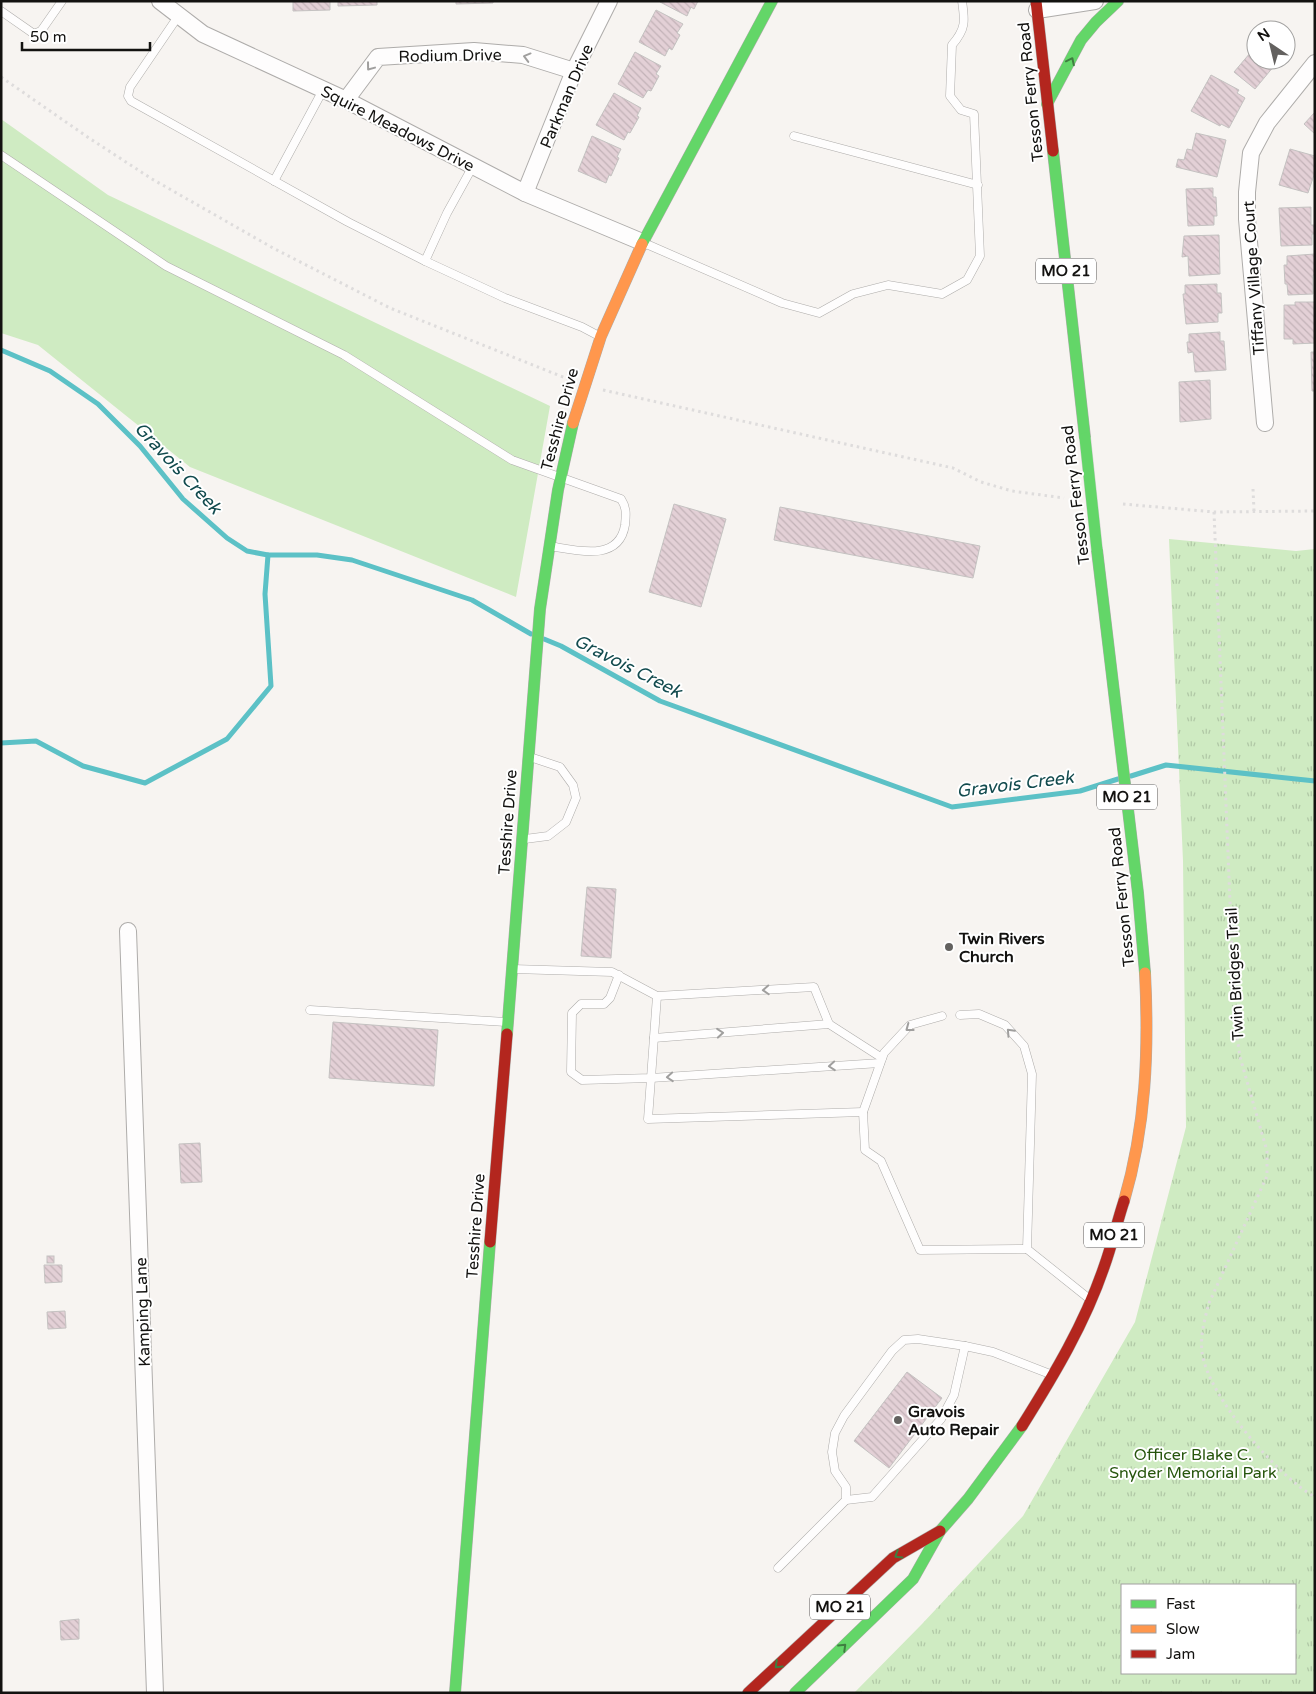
<svg xmlns="http://www.w3.org/2000/svg" width="1316" height="1694" viewBox="0 0 1316 1694" font-family="'Varela Round',sans-serif">
  <style>
    .grass { fill: #cfebc2 }
    .park { fill: url(#park-tufts); fill-rule: evenodd }
    .lines { fill: none; stroke-linecap: round; stroke-linejoin: round }
    .stream { stroke: #5cc1c6; stroke-width: 5 }
    .building { fill: url(#building-back-hatch); stroke: #c4c2c1 }
    .lane-casing { stroke: #aeacaa; stroke-width: 9 }
    .street-casing { stroke: #aeacaa; stroke-width: 18 }
    .fast-casing { stroke: #aeacaa; stroke-width: 12 }
    .slow-casing { stroke: #aeacaa; stroke-width: 12 }
    .jam-casing { stroke: #aeacaa; stroke-width: 12 }
    .path { stroke: #dedcdc; stroke-width: 3; stroke-dasharray: 2.5 4; stroke-linecap: butt }
    .lane { stroke: #fefdfd; stroke-width: 8 }
    .street { stroke: #fefdfd; stroke-width: 16 }
    .fast { stroke: #63d668; stroke-width: 11 }
    .slow { stroke: #ff974d; stroke-width: 11 }
    .jam { stroke: #b3261e; stroke-width: 11 }
    .fast-bridge-casing { stroke: #d1d0cf; stroke-width: 12; stroke-linecap: butt }
    .fast-bridge { stroke: #63d668; stroke-width: 11 }
    .oneway { stroke: #a09f9e }
    .oneway2 { stroke: #3f7e40 }
    .poi-dot { fill: #63615f; stroke: #fff; stroke-width: 2 }
    .labels { text-anchor: middle; stroke-width: 4; stroke-linejoin: round; paint-order: stroke }
    .shield { fill: #fff; stroke: #5a5958; stroke-width: 1 }
    .shield-label { font-size: 15px; font-weight: bold; fill: #131210 }
    .street-label { font-size: 16px; fill: #131210; stroke: #fff }
    .poi-label { font-size: 16px; font-weight: bold; fill: #131210; stroke: #fff; text-anchor: start }
    .park-label { font-size: 16px; fill: #26550c; stroke: #fff }
    .water-label { font-size: 18px; font-style: italic; fill: #124b4e; stroke: #fff }
  </style>
  <defs>
    <pattern id="park-tufts" width="24" height="20" patternUnits="userSpaceOnUse" patternTransform="scale(1.25)"><rect width="24" height="20" fill="#cfebc2"/><path d="M3 7l-1-3M5 7V3M7 7l1-3M15 17l-1-3M17 17v-4M19 17l1-3" fill="none" stroke="#b1c8a6"/></pattern>
    <pattern id="building-back-hatch" width="6" height="6" patternUnits="userSpaceOnUse" patternTransform="scale(1.25)"><rect width="6" height="6" fill="#e3d0d6"/><path d="M-1 5l2 2M0 0l6 6M5-1l2 2" fill="none" stroke="#c2b2b7"/></pattern>
  </defs>
  <rect width="100%" height="100%" fill="#f7f4f1"/>
  <path class="grass" d="M1,119L108,195L550,406L516,597L190,467L38,345L1,333Z"/>
  <path class="park" d="M1169,539L1296,551L1315,549V1693H854L922,1624L1023,1516L1135,1322L1186,1127L1183,861ZM1122,1585H1295V1673H1122Z"/>
  <g class="lines">
    <g class="stream">
      <path d="M1,350L50,371L98,404L140,446L183,499L227,538L247,551L268,555H317L352,560L472,600L531,634"/>
      <path d="M544,639L561,646L660,701L952,807L1080,791L1118,779"/>
      <path d="M1,743L36,741L83,766L145,783L227,739L271,686L265,594L268,555"/>
      <path d="M1131,776L1166,765L1315,781"/>
    </g>
  </g>
  <g class="building">
    <path d="M293,1H330V10L293,11Z"/>
    <path d="M338,1H377V5L338,6Z"/>
    <path d="M456,1H493V3L456,4Z"/>
    <path d="M698,1L694,9L691,7L687,16L660,2Z"/>
    <path d="M656,10L683,24L677,33L680,35L672,50L669,48L665,56L639,42Z"/>
    <path d="M1256,46V60H1279L1255,89L1234,72Z"/>
    <path d="M635,52L661,66L656,74L659,76L651,91L648,90L643,98L618,84Z"/>
    <path d="M1211,75L1239,90L1237,93L1245,98L1229,128L1221,124L1220,126L1191,111Z"/>
    <path d="M614,93L641,108L637,116L639,117L630,133L628,132L624,140L596,125Z"/>
    <path d="M1315,112V134L1304,124Z"/>
    <path d="M1196,133L1226,140L1217,177L1176,167L1178,159L1184,160L1187,149L1192,150Z"/>
    <path d="M592,136L621,149L617,157L619,158L611,176L609,175L606,183L578,171Z"/>
    <path d="M1290,149L1315,156V172L1308,193L1279,185Z"/>
    <path d="M1213,188V197H1216L1217,216H1214V225L1188,226L1186,189Z"/>
    <path d="M1311,207V225H1314L1315,234H1312V245L1281,246L1279,208Z"/>
    <path d="M1219,235L1220,274L1189,276L1188,256L1182,257L1184,236Z"/>
    <path d="M1315,254V275H1313V294L1288,295L1287,284H1285L1284,265H1287V256Z"/>
    <path d="M1217,284V293H1221L1222,313H1218V322L1186,324L1183,294H1185V285Z"/>
    <path d="M1295,302H1315V343L1293,344V339H1284V305H1295Z"/>
    <path d="M1220,332V341H1224L1226,370L1195,372L1193,352L1188,353L1187,342H1189V334Z"/>
    <path d="M1311,352H1315V391H1312Z"/>
    <path d="M1210,380L1211,419L1180,422L1179,382Z"/>
    <path d="M674,504L726,519L701,607L649,592Z"/>
    <path d="M780,507L980,546L973,578L774,540Z"/>
    <path d="M587,887L616,889L611,958L581,956Z"/>
    <path d="M333,1022L438,1030L434,1086L329,1078Z"/>
    <path d="M200,1143L202,1182L181,1183L179,1144Z"/>
    <rect x="47" y="1256" width="7" height="7"/>
    <path d="M44,1265H62V1282L45,1283Z"/>
    <path d="M65,1311L66,1328L48,1329L47,1312Z"/>
    <path d="M907,1372L942,1398L889,1468L854,1441Z"/>
    <path d="M79,1619V1639L61,1640L60,1621Z"/>
  </g>
  <g class="lines">
    <g class="lane-casing">
      <g id="lane">
        <path d="M1,11L34,34L41,31L62,1"/>
        <path d="M179,15L130,87L128,96L131,101L348,222L425,261"/>
        <path d="M794,136L978,185"/>
        <path d="M1,155L166,266L344,355L512,460L621,499C627,508 626,515 625,525C619,563 575,550 549,546"/>
        <path d="M473,166L447,213L425,261L505,298L582,327L599,336"/>
        <path d="M274,181L323,90"/>
        <path d="M644,243L782,303L819,313L853,294L888,285L942,294L967,280L980,256L974,114L961,110L950,96L952,45C966,29 965,21 962,1"/>
        <path d="M525,839L548,836L566,822L576,798L573,785L560,767L530,757"/>
        <path d="M513,969L612,972L657,996L814,987L829,1024L882,1058"/>
        <path d="M619,975L610,998L604,1004H581L572,1013L571,1072L582,1080L651,1078L880,1063"/>
        <path d="M657,996L648,1119L863,1112"/>
        <path d="M310,1010L506,1022"/>
        <path d="M960,1015L979,1014L1005,1025L1024,1046L1032,1074L1027,1249L1087,1297"/>
        <path d="M942,1016L910,1025L884,1053L863,1112L865,1150L881,1161L920,1250L1027,1249"/>
        <path d="M654,1038L829,1024"/>
        <path d="M846,1500L872,1497L941,1419L954,1395L965,1346"/>
        <path d="M778,1568L846,1500V1487L835,1471L832,1452L835,1433L844,1416L892,1351L904,1340L918,1339L965,1346L993,1352L1050,1374"/>
      </g>
    </g>
    <g class="street-casing">
      <g id="street">
        <path d="M160,1L203,34L346,100L525,193L642,242"/>
        <path d="M1037,10L1095,1"/>
        <path d="M346,100L378,57L474,51L523,55L574,71"/>
        <path d="M525,193L574,71L609,1"/>
        <path d="M1265,423L1247,219V192L1251,153L1267,123L1315,63"/>
        <path d="M128,931L155,1693"/>
      </g>
    </g>
    <g class="fast-casing">
      <g id="fast">
        <path d="M1047,104L1081,40L1096,22L1118,1"/>
        <path d="M1053,151L1085,438"/>
        <path d="M642,244L772,1"/>
        <path d="M1097,550L1138,893L1145,973"/>
        <path d="M507,1034L540,609L558,490L573,423"/>
        <path d="M455,1693L490,1242"/>
        <path d="M795,1693L913,1579L940,1531L968,1499L1022,1426"/>
      </g>
    </g>
    <g class="slow-casing">
      <g id="slow">
        <path d="M573,423L601,336L642,244"/>
        <path d="M1124,1201C1146,1126 1149,1050 1145,973"/>
      </g>
    </g>
    <g class="jam-casing">
      <g id="jam">
        <path d="M1036,1L1053,151"/>
        <path d="M490,1242L507,1034"/>
        <path d="M1022,1426C1054,1375 1085,1323 1104,1267C1112,1245 1117,1222 1124,1201"/>
        <path d="M748,1693L893,1558L940,1531"/>
      </g>
    </g>
    <g class="path">
      <path d="M1,77L89,138L152,179L273,248L390,308L568,379"/>
      <path d="M603,390L953,468L981,482L1012,491L1064,498"/>
      <path d="M1253,489L1254,511"/>
      <path d="M1123,504L1214,512L1315,511"/>
      <path d="M1214,512L1235,1024L1240,1057L1267,1151V1176L1209,1303C1205,1318 1200,1335 1202,1352C1207,1395 1277,1476 1315,1497"/>
    </g>
    <use href="#lane" class="lane"/>
    <use href="#street" class="street"/>
    <use href="#fast" class="fast"/>
    <use href="#slow" class="slow"/>
    <use href="#jam" class="jam"/>
    <g class="fast-bridge-casing">
      <path id="fast-bridge" d="M1085,438L1097,550"/>
    </g>
    <use href="#fast-bridge" class="fast-bridge"/>
  </g>
  <defs><path id="oneway-chevron" d="M-2-3.5L2.5 0L-2 3.5" fill="none" stroke-width="1.6" stroke-linecap="round" stroke-linejoin="round" transform="scale(1.25)"/></defs>
  <g class="oneway">
    <use href="#oneway-chevron" transform="translate(527 57) rotate(-165)"/>
    <use href="#oneway-chevron" transform="translate(370 67) rotate(127)"/>
    <use href="#oneway-chevron" transform="translate(766 990) rotate(177)"/>
    <use href="#oneway-chevron" transform="translate(909 1028) rotate(143)"/>
    <use href="#oneway-chevron" transform="translate(1010 1032) rotate(-133)"/>
    <use href="#oneway-chevron" transform="translate(720 1033) rotate(-5)"/>
    <use href="#oneway-chevron" transform="translate(832 1066) rotate(176)"/>
    <use href="#oneway-chevron" transform="translate(670 1077) rotate(176)"/>
  </g>
  <g class="oneway2">
    <use href="#oneway-chevron" transform="translate(1071 61) rotate(-64)"/>
    <use href="#oneway-chevron" transform="translate(898 1555) rotate(148)"/>
    <use href="#oneway-chevron" transform="translate(843 1647) rotate(-44)"/>
    <use href="#oneway-chevron" transform="translate(778 1665) rotate(137)"/>
  </g>
  <g class="poi-dot">
    <circle cx="949" cy="947" r="5"/>
    <circle cx="898" cy="1420" r="5"/>
  </g>
  <g class="labels">
    <g class="shield">
      <rect x="1036" y="258.5" width="60" height="25" rx="4"/>
      <rect x="1097" y="784.5" width="60" height="25" rx="4"/>
      <rect x="1084" y="1222.5" width="60" height="25" rx="4"/>
      <rect x="810" y="1594.5" width="60" height="25" rx="4"/>
    </g>
    <g class="shield-label">
      <text x="1066" y="276">MO 21</text>
      <text x="1127" y="802">MO 21</text>
      <text x="1114" y="1240">MO 21</text>
      <text x="840" y="1612">MO 21</text>
    </g>
    <g class="street-label">
      <text transform="translate(450 55) rotate(-1)" y="6">Rodium Drive</text>
      <text transform="translate(1030 92) rotate(-96)" y="6">Tesson Ferry Road</text>
      <text transform="translate(566 96) rotate(-67)" y="6">Parkman Drive</text>
      <text transform="translate(398 128) rotate(27)" y="6">Squire Meadows Drive</text>
      <text transform="translate(1253 278) rotate(-94)" y="6">Tiffany Village Court</text>
      <text transform="translate(559 419) rotate(-75)" y="6">Tesshire Drive</text>
      <text transform="translate(1075 495) rotate(-97)" y="6">Tesson Ferry Road</text>
      <text transform="translate(507 822) rotate(-86)" y="6">Tesshire Drive</text>
      <text transform="translate(1121 897) rotate(-96)" y="6">Tesson Ferry Road</text>
      <text transform="translate(1234 974) rotate(-93)" y="6">Twin Bridges Trail</text>
      <text transform="translate(475 1226) rotate(-86)" y="6">Tesshire Drive</text>
      <text transform="translate(142 1312) rotate(-92)" y="6">Kamping Lane</text>
    </g>
    <g class="poi-label">
      <text x="959" y="944">Twin Rivers<tspan x="959" dy="18">Church</tspan></text>
      <text x="908" y="1417">Gravois<tspan x="908" dy="18">Auto Repair</tspan></text>
    </g>
    <g class="park-label">
      <text x="1193" y="1460">Officer Blake C.<tspan x="1193" dy="18">Snyder Memorial Park</tspan></text>
    </g>
    <g class="water-label">
      <text transform="translate(178 468) rotate(47)" y="6">Gravois Creek</text>
      <text transform="translate(628 666) rotate(27)" y="6">Gravois Creek</text>
      <text transform="translate(1015 784) rotate(-7)" y="6">Gravois Creek</text>
    </g>
  </g>
  <rect width="1316" height="1694" fill="none" stroke="#131210" stroke-width="5"/>
  <rect x="1121" y="1584" width="175" height="90" fill="#ffffff" stroke="#a1a09f"/>
  <rect x="1131" y="1600" width="25" height="8" fill="#63d668" stroke="#a1a09f"/>
  <text x="1166" y="1609" font-size="15" fill="#131210">Fast</text>
  <rect x="1131" y="1625" width="25" height="8" fill="#ff974d" stroke="#a1a09f"/>
  <text x="1166" y="1634" font-size="15" fill="#131210">Slow</text>
  <rect x="1131" y="1650" width="25" height="8" fill="#b3261e" stroke="#a1a09f"/>
  <text x="1166" y="1659" font-size="15" fill="#131210">Jam</text>
  <g transform="translate(1271 45) rotate(325)"><circle r="24" fill="#ffffff" stroke="#a1a09f"/>
  <path d="M0-4L9 19L0 12L-9 19Z" fill="#63615f"/>
  <text y="-8" font-size="14" font-weight="bold" text-anchor="middle" fill="#131210">N</text>
  </g>
  <path d="M22 42v8h128v-8" fill="none" stroke="#131210" stroke-width="2.5"/>
  <text x="30" y="42" font-size="15" fill="#131210" stroke="#ffffff" stroke-width="4" paint-order="stroke">50 m</text>
</svg>
